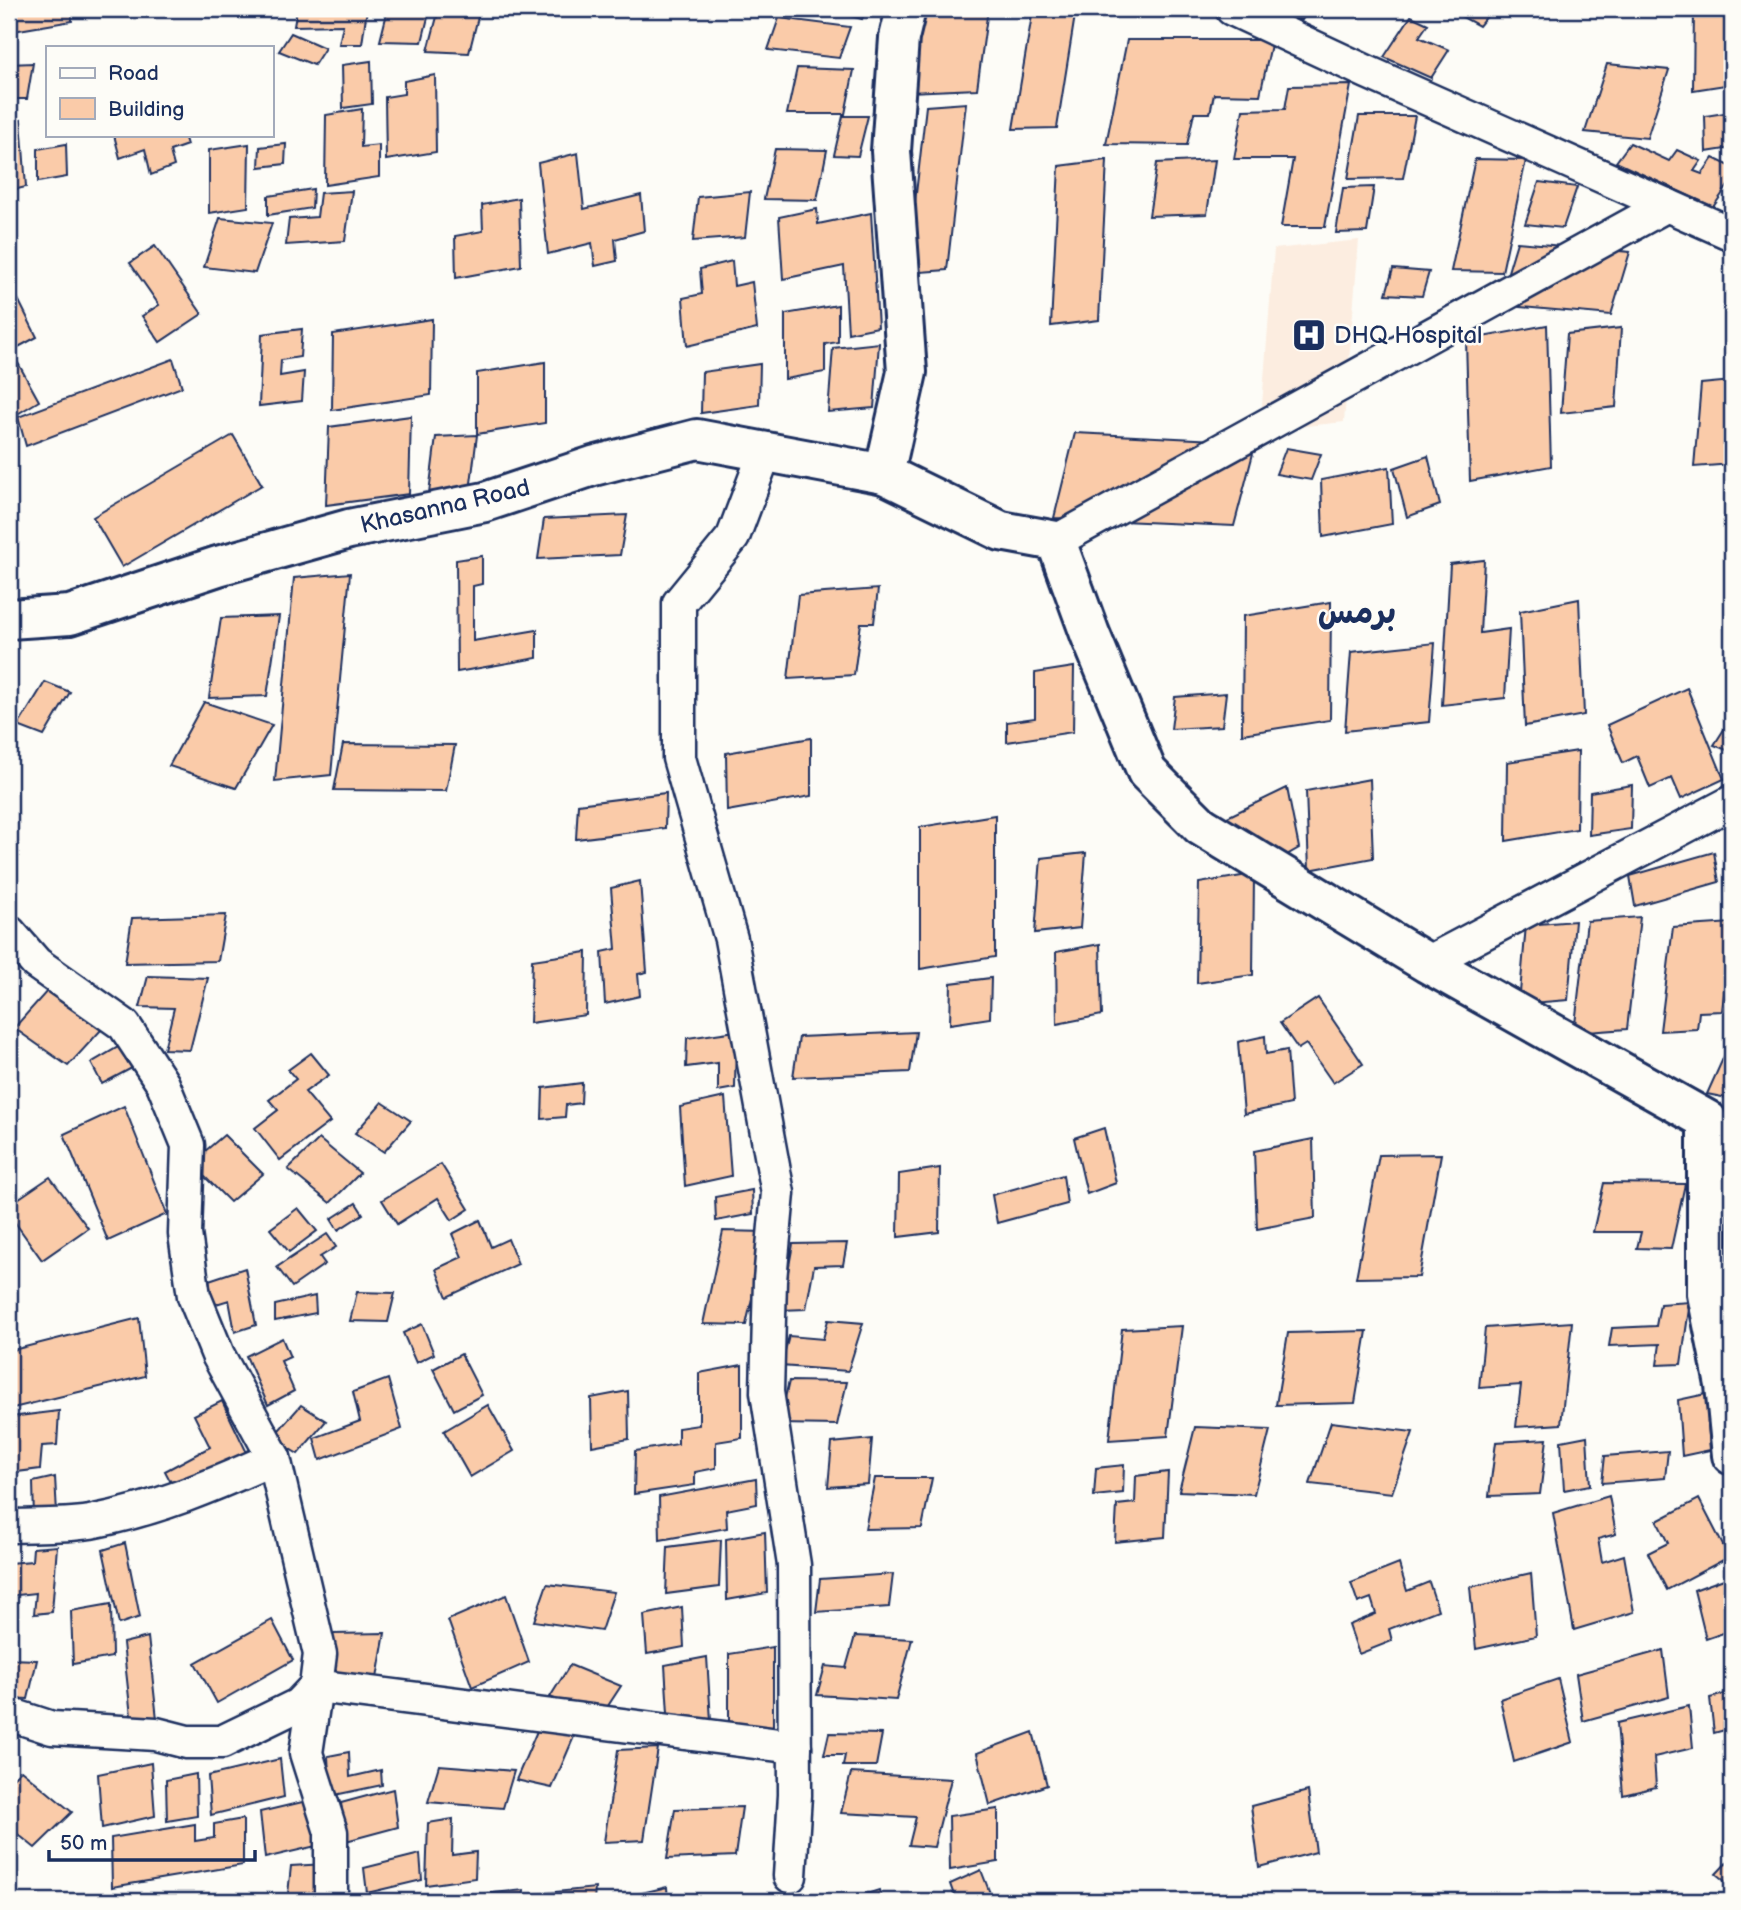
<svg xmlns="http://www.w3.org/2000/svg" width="1741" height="1910" viewBox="0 0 1741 1910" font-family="'Balsamiq Sans','Playpen Sans Arabic',sans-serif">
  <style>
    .built { fill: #fcede0 }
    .building { fill: #facba9; stroke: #1b2f5e; stroke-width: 2 }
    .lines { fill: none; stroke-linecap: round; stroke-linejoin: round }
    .street-casing { stroke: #1b2f5e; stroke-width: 37 }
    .secondary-casing { stroke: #1b2f5e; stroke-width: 44 }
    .street { stroke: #fdfcf7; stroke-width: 32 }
    .secondary { stroke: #fdfcf7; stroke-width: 38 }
    .labels { text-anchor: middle; stroke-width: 5; stroke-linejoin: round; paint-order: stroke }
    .poi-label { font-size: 24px; fill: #1b2f5e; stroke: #fdfcf7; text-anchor: start }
    .street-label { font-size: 24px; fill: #1b2f5e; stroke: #fdfcf7 }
    .district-label { font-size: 32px; font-weight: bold; fill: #1b2f5e; stroke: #fdfcf7 }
  </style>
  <rect width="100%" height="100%" fill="#fdfcf7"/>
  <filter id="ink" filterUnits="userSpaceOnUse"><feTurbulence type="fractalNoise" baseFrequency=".0143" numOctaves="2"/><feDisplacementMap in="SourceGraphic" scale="14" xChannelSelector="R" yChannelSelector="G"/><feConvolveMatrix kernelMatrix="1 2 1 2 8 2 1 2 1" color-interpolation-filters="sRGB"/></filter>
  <g filter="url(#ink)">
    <path class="built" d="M1359,240L1344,422L1260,431L1274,249Z"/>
    <g class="building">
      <path d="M13,9H72V21L13,31Z"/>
      <path d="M297,9H367L362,44H339L343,25L294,26Z"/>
      <path d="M388,9H430L422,42L380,41Z"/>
      <path d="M439,9H480L469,53L428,51Z"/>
      <path d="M829,9H867L862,19L829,10Z"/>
      <path d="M921,9H988L977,89L909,92Z"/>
      <path d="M1033,9H1076L1057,128L1013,129Z"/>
      <path d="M1268,9H1309L1302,20Z"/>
      <path d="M1448,9H1493L1479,26Z"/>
      <path d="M1694,9H1732V84L1693,90Z"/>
      <path d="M1411,16L1428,24L1419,37L1449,50L1431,78L1384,57Z"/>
      <path d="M779,18L850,27L839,58L768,50Z"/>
      <path d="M291,33L325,48L314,65L279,51Z"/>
      <path d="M1127,40H1272L1260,95L1214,94L1210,113H1194L1187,145L1106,144Z"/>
      <path d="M371,61L372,104L343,108L342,65Z"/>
      <path d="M33,63L27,99H9V64Z"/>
      <path d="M1607,64L1669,70L1647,138L1585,132Z"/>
      <path d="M797,68L854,70L845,114H787Z"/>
      <path d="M435,75L436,152L386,160L385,97L404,94V81Z"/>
      <path d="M1351,85L1325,227H1281L1293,159H1234L1243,110L1285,109L1289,86Z"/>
      <path d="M966,103L947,270L907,273L926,106Z"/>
      <path d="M362,109L361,147L379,145V177L325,185L326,115Z"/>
      <path d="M1731,112L1732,148L1706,152L1705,116Z"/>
      <path d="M843,116H868L858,156L834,155Z"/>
      <path d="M1359,116H1415L1403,178L1348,179Z"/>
      <path d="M21,120L26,187L9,191V122Z"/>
      <path d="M114,135H184L187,145L170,151L174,166L151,175L145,149L120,158Z"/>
      <path d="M1630,143L1669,161L1677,150L1701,161L1694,171L1702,174L1713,158L1732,167V180L1713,207L1616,162Z"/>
      <path d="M66,144L67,177L38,182V149Z"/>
      <path d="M249,144L248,207L209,213V150Z"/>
      <path d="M286,144L285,164L259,167L260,147Z"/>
      <path d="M775,149L827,150L817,200L764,199Z"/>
      <path d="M578,153L584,209L641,195L644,231L615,239L617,261L595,266L592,243L548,254L538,163Z"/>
      <path d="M1475,159L1526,160L1502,272L1451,271Z"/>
      <path d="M1107,160L1099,320L1051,326L1059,166Z"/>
      <path d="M1215,160L1207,214L1149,216L1157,163Z"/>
      <path d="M1539,182L1577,187L1563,228L1525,224Z"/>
      <path d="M1374,187L1367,232L1336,233L1343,188Z"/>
      <path d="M313,189L312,208L268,215V196Z"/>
      <path d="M352,191L345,241L286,245L289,219L317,217L320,193Z"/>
      <path d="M750,192L745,237L693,241L698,197Z"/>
      <path d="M519,198L521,266L456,278L455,236L483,231L482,205Z"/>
      <path d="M817,209L818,224L871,213L878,327L848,333L844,266L783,279L779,217Z"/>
      <path d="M220,218L272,223L255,273L204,267Z"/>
      <path d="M1517,242L1630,252L1611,315L1498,305Z"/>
      <path d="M155,246L202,314L160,342L142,316L159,305L130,263Z"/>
      <path d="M732,261L734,286L752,282L757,329L687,346L683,298L702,294L700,269Z"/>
      <path d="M1393,269L1429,272L1422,296L1386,294Z"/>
      <path d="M9,281L37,337L9,352Z"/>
      <path d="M838,305V342L825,344V372L785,379V314Z"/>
      <path d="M432,319L431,395L332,410L333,334Z"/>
      <path d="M1547,325L1551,466L1470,481L1466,340Z"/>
      <path d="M1621,328L1616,407L1561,413L1567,334Z"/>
      <path d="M302,329L300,357L281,360L280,376L304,372L302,401L259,406L262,334Z"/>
      <path d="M879,343L874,408L828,412L833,348Z"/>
      <path d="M173,359L182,387L26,446L18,417Z"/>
      <path d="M545,362V423L477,434V373Z"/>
      <path d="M18,363L39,401L9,419V368Z"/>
      <path d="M760,364L759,405L701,413L702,372Z"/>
      <path d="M1732,381V464L1694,467L1701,384Z"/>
      <path d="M411,416L409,494L326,505L329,427Z"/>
      <path d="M1075,433L1256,442L1234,526L1054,518Z"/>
      <path d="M233,435L262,485L122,567L93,517Z"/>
      <path d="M477,435L470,491L429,493L436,437Z"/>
      <path d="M1286,448L1321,454L1311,480L1276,474Z"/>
      <path d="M1428,456L1440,505L1407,517L1394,468Z"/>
      <path d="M1389,467L1392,524L1323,537L1321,480Z"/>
      <path d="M627,515L620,555L538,559L544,519Z"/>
      <path d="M482,556V584L473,586V641L537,630V658L457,672L456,560Z"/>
      <path d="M1484,560L1480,633L1509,629L1505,698L1442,705L1450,564Z"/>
      <path d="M350,573L331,775L275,781L294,578Z"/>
      <path d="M878,589L874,623H861L854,675L788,679L798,595Z"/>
      <path d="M1579,599L1584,715L1525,726L1520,611Z"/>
      <path d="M1331,602L1330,720L1242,734L1243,616Z"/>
      <path d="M279,616L267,696L209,698L221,618Z"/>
      <path d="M1435,643L1429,722L1345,731L1351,652Z"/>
      <path d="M1074,667L1073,732L1007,742V722L1035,718V673Z"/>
      <path d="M45,682L70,692L44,736L18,726Z"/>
      <path d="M1687,688L1724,779L1681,799L1672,778L1650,788L1637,756L1623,763L1607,725Z"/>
      <path d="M1226,693L1222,726L1171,729L1175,697Z"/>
      <path d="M204,702L272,725L236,788L169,766Z"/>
      <path d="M1732,717V752L1714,745Z"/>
      <path d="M811,738V796L727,811L726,753Z"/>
      <path d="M343,744L455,745L446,791L334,790Z"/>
      <path d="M1578,751L1577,829L1506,841L1507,762Z"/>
      <path d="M1370,779L1373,858L1309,870L1306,791Z"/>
      <path d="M1632,785L1631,829L1589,835L1590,792Z"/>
      <path d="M1287,788L1299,848L1276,861L1217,822Z"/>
      <path d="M666,793L665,828L576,839L578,804Z"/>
      <path d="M995,815V957L920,969V827Z"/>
      <path d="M1714,852L1719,882L1635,906L1630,876Z"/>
      <path d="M1086,853L1080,928L1035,933L1041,858Z"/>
      <path d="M1254,874L1253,975L1197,983L1199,883Z"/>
      <path d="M640,881L647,972L638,974L640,996L605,1004L602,952L616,949L611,888Z"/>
      <path d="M226,915L218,961L125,963L132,918Z"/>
      <path d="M1640,917L1627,1029L1574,1033L1587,921Z"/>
      <path d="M1575,921L1568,1000L1519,1004L1526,925Z"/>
      <path d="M1732,923L1722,1011L1699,1012L1697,1029L1660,1031L1673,927Z"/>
      <path d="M1100,944L1102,1015L1057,1024L1056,952Z"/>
      <path d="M587,952L586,1015L530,1023L532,960Z"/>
      <path d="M148,976L208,978L190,1050L164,1049L174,1008L140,1007Z"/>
      <path d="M991,978L990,1018L950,1024L951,983Z"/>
      <path d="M47,991L102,1029L68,1066L14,1028Z"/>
      <path d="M1318,998L1363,1064L1333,1083L1306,1044L1298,1049L1280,1023Z"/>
      <path d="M736,1031L735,1088L718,1091V1063L686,1067L687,1038Z"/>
      <path d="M916,1032L910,1072L793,1077L799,1037Z"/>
      <path d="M1265,1036L1266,1054L1287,1050L1291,1104L1244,1114L1238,1042Z"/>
      <path d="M120,1046L132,1068L102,1084L91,1063Z"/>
      <path d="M311,1053L329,1075L305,1092L330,1122L280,1160L255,1128L278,1110L269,1100L296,1079L288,1070Z"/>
      <path d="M1725,1054L1732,1055V1099L1707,1094Z"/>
      <path d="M582,1083L581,1103L566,1105L565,1117L542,1119L543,1088Z"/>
      <path d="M725,1097L731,1176L685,1186L680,1107Z"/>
      <path d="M382,1102L411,1121L384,1152L355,1133Z"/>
      <path d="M124,1106L167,1214L108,1241L64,1134Z"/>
      <path d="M1104,1128L1116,1183L1087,1194L1074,1138Z"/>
      <path d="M224,1135L263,1174L230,1202L191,1163Z"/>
      <path d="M319,1139L360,1173L330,1203L288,1169Z"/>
      <path d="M1313,1139L1315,1218L1257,1229L1254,1151Z"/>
      <path d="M1441,1154L1419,1277L1356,1278L1379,1155Z"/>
      <path d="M441,1164L469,1209L452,1220L438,1198L397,1224L382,1200Z"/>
      <path d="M940,1168L939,1232L898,1237L899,1174Z"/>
      <path d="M1063,1175L1067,1204L997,1223L992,1195Z"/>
      <path d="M50,1177L88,1228L42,1260L9,1214V1205Z"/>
      <path d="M1604,1183L1685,1184L1671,1249L1637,1248L1641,1232H1593Z"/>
      <path d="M752,1190L753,1214L716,1221L715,1197Z"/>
      <path d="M1732,1193V1256L1728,1257Z"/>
      <path d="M356,1203L363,1214L338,1230L331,1219Z"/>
      <path d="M298,1208L317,1231L289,1252L270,1229Z"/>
      <path d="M480,1220L491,1247L508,1239L518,1264L447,1297L436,1269L462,1257L452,1234Z"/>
      <path d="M723,1231L767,1232L746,1325L703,1324Z"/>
      <path d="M327,1234L336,1247L320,1257L325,1264L292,1287L277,1267Z"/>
      <path d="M847,1243L843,1265L814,1266L806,1309L781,1310L793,1244Z"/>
      <path d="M245,1268L256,1325L235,1332L229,1300L213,1305L209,1280Z"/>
      <path d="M357,1292L395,1293L388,1322L350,1321Z"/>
      <path d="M315,1296L316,1313L275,1321V1305Z"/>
      <path d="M1690,1302L1681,1364L1657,1365L1660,1344L1609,1346L1612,1328L1656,1326L1660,1304Z"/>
      <path d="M139,1318L145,1376L9,1409V1351Z"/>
      <path d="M828,1320L863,1323L848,1371L781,1366L789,1336L823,1339Z"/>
      <path d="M1572,1322L1561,1424L1516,1427L1521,1385L1479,1388L1485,1328Z"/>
      <path d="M422,1324L434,1354L416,1363L403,1333Z"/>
      <path d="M1182,1326L1168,1436L1109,1440L1122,1329Z"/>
      <path d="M1367,1331L1355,1403L1276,1405L1288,1333Z"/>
      <path d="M282,1338L290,1357L281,1361L294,1391L268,1405L246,1356Z"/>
      <path d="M461,1354L482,1395L454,1410L433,1369Z"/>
      <path d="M742,1365V1438L716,1442V1468L695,1472V1485L634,1494L635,1451L678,1444V1428L699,1425V1373Z"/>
      <path d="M388,1379L402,1429L320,1460L314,1438L360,1421L353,1392Z"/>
      <path d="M789,1381L847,1382L837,1425L779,1424Z"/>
      <path d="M628,1391L629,1439L592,1446L591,1398Z"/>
      <path d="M1706,1394L1710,1450L1682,1456L1678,1400Z"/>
      <path d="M222,1401L249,1457L177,1494L165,1471L210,1447L194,1415Z"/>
      <path d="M301,1405L326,1421L298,1454L272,1438Z"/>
      <path d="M488,1405L514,1451L470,1477L444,1431Z"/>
      <path d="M59,1411L57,1445L42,1446L40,1469L9,1473L11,1417Z"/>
      <path d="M1331,1422L1413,1432L1392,1493L1310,1484Z"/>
      <path d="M1195,1427L1270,1430L1254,1494L1179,1491Z"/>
      <path d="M1587,1436L1590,1485L1564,1490L1561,1441Z"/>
      <path d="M872,1439L868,1484L828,1487L832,1443Z"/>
      <path d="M1547,1439L1540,1494L1489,1496L1496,1442Z"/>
      <path d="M1668,1451L1665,1478L1602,1483L1605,1456Z"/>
      <path d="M1124,1465L1123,1493L1094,1496L1096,1468Z"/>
      <path d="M1168,1472L1165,1537L1115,1542L1117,1505L1135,1503L1136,1476Z"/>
      <path d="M55,1477L57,1513L34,1518L33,1482Z"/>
      <path d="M875,1478H932L922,1528L865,1529Z"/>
      <path d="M756,1479L757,1504L726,1510L727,1528L660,1540L659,1497Z"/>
      <path d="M1609,1496L1616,1534L1598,1539L1602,1562L1624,1555L1634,1612L1574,1630L1553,1513Z"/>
      <path d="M1699,1499L1729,1557L1667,1590L1648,1553L1668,1543L1657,1521Z"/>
      <path d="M765,1532L767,1593L727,1600L726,1539Z"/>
      <path d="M721,1540L719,1587L666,1594L668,1547Z"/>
      <path d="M125,1543L140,1617L119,1624L103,1550Z"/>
      <path d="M57,1546L52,1612L34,1614L36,1593L9,1596V1563L32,1561L33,1548Z"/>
      <path d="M1399,1564L1407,1591L1429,1582L1438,1610L1389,1629L1392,1641L1359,1654L1349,1625L1376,1614L1371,1598L1358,1603L1351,1583Z"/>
      <path d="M1531,1573L1536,1636L1476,1649L1470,1587Z"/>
      <path d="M893,1574L889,1607L816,1612L820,1579Z"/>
      <path d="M1732,1576V1630L1706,1639L1694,1590Z"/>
      <path d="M547,1584L614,1592L601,1631L534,1621Z"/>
      <path d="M506,1595L529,1662L472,1687L448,1620Z"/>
      <path d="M111,1604L112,1657L73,1664L71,1611Z"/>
      <path d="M682,1607L684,1647L647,1654L644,1615Z"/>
      <path d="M272,1620L293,1660L217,1703L195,1663Z"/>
      <path d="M385,1633L374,1695L322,1696L333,1634Z"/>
      <path d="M855,1636L912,1639L896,1700L817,1695L825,1666L846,1668Z"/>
      <path d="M148,1637L157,1719L132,1725L123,1643Z"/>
      <path d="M773,1647V1732L729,1739V1654Z"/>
      <path d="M1663,1650L1669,1697L1583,1721L1576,1674Z"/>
      <path d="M707,1657L712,1737L670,1746L665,1665Z"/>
      <path d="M9,1659L37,1660L28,1699L9,1698Z"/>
      <path d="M570,1665L621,1686L600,1718L550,1697Z"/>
      <path d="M1558,1679L1573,1742L1514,1762L1500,1699Z"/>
      <path d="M1732,1692V1728L1714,1733L1710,1698Z"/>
      <path d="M1689,1706L1693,1748L1654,1757L1656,1787L1623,1795L1617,1723Z"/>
      <path d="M540,1724L576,1732L552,1788L516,1780Z"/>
      <path d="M1033,1732L1047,1785L990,1805L977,1753Z"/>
      <path d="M829,1733L882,1734L876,1766H843L845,1755H824Z"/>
      <path d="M658,1748L644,1840L604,1842L618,1750Z"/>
      <path d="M349,1752L350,1777L381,1770L382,1785L330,1796L328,1756Z"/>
      <path d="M280,1759L284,1797L211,1815L208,1776Z"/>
      <path d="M151,1763L155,1816L102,1828L98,1774Z"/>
      <path d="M439,1765L514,1771L503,1808L428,1802Z"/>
      <path d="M21,1770L72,1812L35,1848L9,1827V1782Z"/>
      <path d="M851,1773L951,1779L934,1847L909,1845L916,1817L841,1813Z"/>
      <path d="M196,1774L197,1816L167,1821L166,1780Z"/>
      <path d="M393,1789L398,1827L346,1841L341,1803Z"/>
      <path d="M1308,1791L1316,1852L1259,1867L1251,1806Z"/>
      <path d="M311,1800L316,1846L265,1858L260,1812Z"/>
      <path d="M742,1807L735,1856L667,1859L675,1809Z"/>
      <path d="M998,1809V1862L950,1870L949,1816Z"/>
      <path d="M243,1819V1865L112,1887L111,1838L195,1824V1841L214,1838V1824Z"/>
      <path d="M453,1819L452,1855L476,1852L475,1878L426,1885L428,1823Z"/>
      <path d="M420,1854L422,1880L367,1893L364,1868Z"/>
      <path d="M1732,1857V1887L1716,1874Z"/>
      <path d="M326,1864L321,1901H252L253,1896L288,1894L291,1866Z"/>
      <path d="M981,1870L993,1901H947L955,1898L950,1884Z"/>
      <path d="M667,1887L668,1901H608Z"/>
      <path d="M595,1888L594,1901H535L536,1894Z"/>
      <path d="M524,1890L523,1901H464V1896Z"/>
      <path d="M879,1890L882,1901H845Z"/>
      <path d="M1598,1894L1601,1901H1584Z"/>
    </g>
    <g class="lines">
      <g class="street-casing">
        <g id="street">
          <path d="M1232,9L1367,72L1732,234"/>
          <path d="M765,452L733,537L679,603V758L731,939L778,1193L770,1280L767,1392L794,1565L795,1795L790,1876"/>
          <path d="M1056,541L1667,205"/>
          <path d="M9,932L36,963L124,1025L163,1084L188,1145L185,1234L194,1296L218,1355L274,1458L320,1654L316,1686L298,1705L222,1742H187L156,1734L52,1728L9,1714"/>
          <path d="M1427,963L1732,802"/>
          <path d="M9,1526C35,1525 64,1526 90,1522C155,1510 215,1485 274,1458"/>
          <path d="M331,1901V1832L306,1753L316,1686L795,1747"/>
        </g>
      </g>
      <g class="secondary-casing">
        <g id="secondary">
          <path d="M906,9L899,38L891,151L907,372L884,474L1001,531L1056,541L1090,634L1147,772L1201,826L1427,963L1707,1120V1294L1725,1385L1732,1455"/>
          <path d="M9,619L70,615L218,566L349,529L485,502L593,466L697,439L884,474"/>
        </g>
      </g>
      <use href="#street" class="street"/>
      <use href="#secondary" class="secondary"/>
    </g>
  </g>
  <defs>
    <g id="hospital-square" transform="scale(1.75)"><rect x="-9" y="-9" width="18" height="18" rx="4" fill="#1b2f5e" stroke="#fdfcf7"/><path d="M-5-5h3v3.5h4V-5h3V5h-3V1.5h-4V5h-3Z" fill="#fff"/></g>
  </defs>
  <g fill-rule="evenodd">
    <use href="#hospital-square" x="1309" y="335"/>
  </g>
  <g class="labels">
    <g class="poi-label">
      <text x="1334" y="343">DHQ Hospital</text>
    </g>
    <g class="street-label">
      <text transform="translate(445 506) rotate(-13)" y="8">Khasanna Road</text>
    </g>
    <g class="district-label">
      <text x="1357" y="623">برمس</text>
    </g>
  </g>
  <rect width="1741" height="1910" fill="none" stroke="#fdfcf7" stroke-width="35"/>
  <rect x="18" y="18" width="1706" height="1875" fill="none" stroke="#1b2f5e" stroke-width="2.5" filter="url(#ink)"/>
  <rect x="46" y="46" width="228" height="91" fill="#fdfcf7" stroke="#a3aaba" stroke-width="2"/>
  <rect x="60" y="68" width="35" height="10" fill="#fdfcf7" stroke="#a3aaba" stroke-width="2"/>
  <text x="108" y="80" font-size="21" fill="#1b2f5e">Road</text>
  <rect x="60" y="98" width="35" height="21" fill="#facba9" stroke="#a3aaba" stroke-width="2"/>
  <text x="108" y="116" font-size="21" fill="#1b2f5e">Building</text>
  <path d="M49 1850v10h206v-10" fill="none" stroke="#1b2f5e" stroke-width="3.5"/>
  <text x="60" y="1850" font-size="21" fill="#1b2f5e" stroke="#fdfcf7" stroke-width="5" paint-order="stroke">50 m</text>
</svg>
